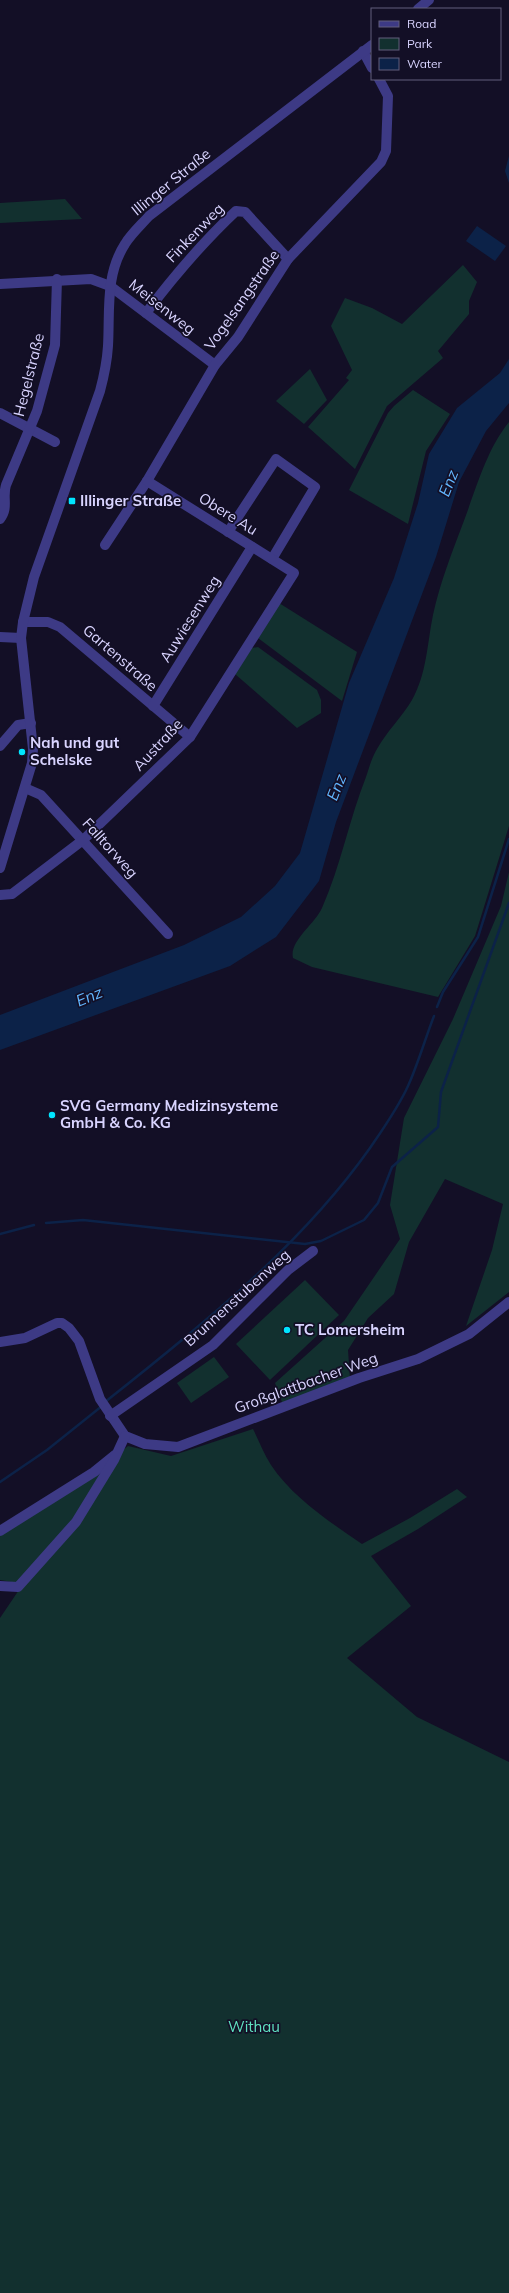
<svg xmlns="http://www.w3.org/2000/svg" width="509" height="2293" viewBox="0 0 509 2293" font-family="Mulish,sans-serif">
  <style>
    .green { fill: #12302f }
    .water { fill: #0c2248 }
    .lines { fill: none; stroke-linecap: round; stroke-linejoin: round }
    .stream { stroke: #0c2248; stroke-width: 2.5 }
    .minor { stroke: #3d3a85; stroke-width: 10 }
    .tertiary { stroke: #3d3a85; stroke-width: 10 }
    .poi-dot { fill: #00e5ff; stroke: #130f26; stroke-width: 1.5 }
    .labels { text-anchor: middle; stroke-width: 3.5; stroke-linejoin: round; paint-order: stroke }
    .street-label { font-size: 15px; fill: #d9d4ff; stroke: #130f26 }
    .poi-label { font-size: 15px; font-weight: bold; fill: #d9d4ff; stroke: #130f26; text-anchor: start }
    .park-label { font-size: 15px; fill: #5fe0c0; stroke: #130f26 }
    .water-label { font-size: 16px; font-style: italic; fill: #62b6ff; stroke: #130f26 }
  </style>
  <rect width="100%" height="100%" fill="#130f26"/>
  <g class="green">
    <path d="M65,199L82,219L0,223V203Z"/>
    <path d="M463,265L477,282L469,301V314L438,351L443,358L387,406L355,469L308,427L349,380L346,378L352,370L331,326L345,298L372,308L402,324Z"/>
    <path d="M310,369L327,400L304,424L276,401Z"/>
    <path d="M413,390L450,414L426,451L408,524L349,490L388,413L394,406Z"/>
    <path d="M509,422V826L475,936L438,997L312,967L293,958C289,941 315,924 322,908C341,865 349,820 366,777C369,768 372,757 377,749C387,731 402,717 412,700C427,673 427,644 433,615C440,582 453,550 465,518C477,486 487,449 509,422Z"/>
    <path d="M279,603L357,652L342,701L258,638Z"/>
    <path d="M258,647L317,690L321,700V713L297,728L235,674L252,648Z"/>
    <path d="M509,872V1292L466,1326L492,1250L503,1204L445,1179L409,1242L394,1294L368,1318L348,1350L350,1379L283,1405L275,1383L344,1321L400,1239L390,1205L404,1118L453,1019L501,906Z"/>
    <path d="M305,1280L339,1315L270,1380L236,1344Z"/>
    <path d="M214,1357L229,1377L191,1403L177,1383Z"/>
    <path d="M253,1429C259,1441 264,1454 271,1465C293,1498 330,1522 362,1544L410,1518L457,1489L467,1497L418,1529L371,1556L411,1606L347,1658L417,1717L509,1762V2293H0V1618L23,1584L0,1580V1536L82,1484L128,1446L171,1456Z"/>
  </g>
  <g class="water">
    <path d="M509,156V183L505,171Z"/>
    <path d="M477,226L506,246L495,261L466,241Z"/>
    <path d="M509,359V403L486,431L459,482L436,557L336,822L319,881L276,937L230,966L0,1050V1015L184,945L241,917L275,886L300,853L349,683L394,578L418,503L429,454L457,408L500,373Z"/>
  </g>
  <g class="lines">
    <g class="stream">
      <path d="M437,1007L443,992L478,937L509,839"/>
      <path d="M46,1223L83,1220L305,1244L321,1241L364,1220L378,1203L392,1167L438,1127L441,1092L509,903"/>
      <path d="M0,1234L34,1225"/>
      <path d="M105,1402C200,1327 300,1247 370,1148C383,1129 398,1108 408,1086C418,1064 425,1039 434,1016"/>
      <path d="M0,1482L47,1450L102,1406"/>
    </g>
    <g class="minor">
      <path d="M363,51L372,68"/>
      <path d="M0,284L91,279L110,286L215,365"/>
      <path d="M146,313C174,276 203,242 236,211L245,212L288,259"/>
      <path d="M0,413L55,442"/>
      <path d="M0,519C9,508 2,497 6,485L37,411L55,345L57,279"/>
      <path d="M228,532L276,459L315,487L272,559"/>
      <path d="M105,545L147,481L215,365L238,337L288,259L381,162L386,151L388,96L379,79"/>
      <path d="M23,622H48L60,627L190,737"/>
      <path d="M0,637L21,638"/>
      <path d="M153,706L252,547"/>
      <path d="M0,746L18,725L31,723"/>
      <path d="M25,788L41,795L168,934"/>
      <path d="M0,895L12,894L83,840L190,737L294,573L147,481"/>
      <path d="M0,1342L25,1338L57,1323H62L69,1328L79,1341L100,1399L125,1436L145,1444L178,1447L359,1378L418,1359L469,1334L509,1302"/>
      <path d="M110,1416L213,1345L288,1270L313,1251"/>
      <path d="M0,1531L94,1472L115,1455"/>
      <path d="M0,1586L18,1587L76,1522L114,1460L125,1436"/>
    </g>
    <g class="tertiary">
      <path d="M418,9L429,0"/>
      <path d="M0,868L32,763L33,749L21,638L23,622L34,577L100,391C104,376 107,362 108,346C110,311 105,275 125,244C131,234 141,225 149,216L372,45"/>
    </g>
  </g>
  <g class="poi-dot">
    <rect x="68" y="497" width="8" height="8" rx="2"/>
    <circle cx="22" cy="752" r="4"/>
    <circle cx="52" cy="1115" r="4"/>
    <circle cx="287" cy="1330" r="4"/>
  </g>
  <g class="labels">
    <g class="street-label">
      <text transform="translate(171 182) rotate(-39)" y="5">Illinger Straße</text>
      <text transform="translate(195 233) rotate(-46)" y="5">Finkenweg</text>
      <text transform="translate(242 300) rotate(-55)" y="5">Vogelsangstraße</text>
      <text transform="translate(162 307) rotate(38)" y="5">Meisenweg</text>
      <text transform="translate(29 375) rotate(-76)" y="5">Hegelstraße</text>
      <text transform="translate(228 514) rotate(32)" y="5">Obere Au</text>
      <text transform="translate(190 619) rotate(-58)" y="5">Auwiesenweg</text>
      <text transform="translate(120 658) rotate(41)" y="5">Gartenstraße</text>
      <text transform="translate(158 745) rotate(-47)" y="5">Austraße</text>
      <text transform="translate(110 848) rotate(48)" y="5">Falltorweg</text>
      <text transform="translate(237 1298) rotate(-42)" y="5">Brunnenstubenweg</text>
      <text transform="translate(306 1383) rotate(-20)" y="5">Großglattbacher Weg</text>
    </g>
    <g class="poi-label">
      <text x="80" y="506">Illinger Straße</text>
      <text x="30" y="748">Nah und gut<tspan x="30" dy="17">Schelske</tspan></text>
      <text x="60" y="1111">SVG Germany Medizinsysteme<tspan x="60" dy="17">GmbH &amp; Co. KG</tspan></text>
      <text x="295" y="1335">TC Lomersheim</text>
    </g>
    <g class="park-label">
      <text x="254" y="2032">Withau</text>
    </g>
    <g class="water-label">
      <text transform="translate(448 483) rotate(-68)" y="6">Enz</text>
      <text transform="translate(336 787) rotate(-68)" y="6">Enz</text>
      <text transform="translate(89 996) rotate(-22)" y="6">Enz</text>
    </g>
  </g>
  <rect x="371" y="8" width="130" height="72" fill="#130f26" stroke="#625e7d"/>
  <rect x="379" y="21" width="20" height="6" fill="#3d3a85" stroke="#625e7d"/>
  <text x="407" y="28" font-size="12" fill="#d9d4ff">Road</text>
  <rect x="379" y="38" width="20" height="12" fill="#12302f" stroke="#625e7d"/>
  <text x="407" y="48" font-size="12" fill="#d9d4ff">Park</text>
  <rect x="379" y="58" width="20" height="12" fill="#0c2248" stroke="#625e7d"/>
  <text x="407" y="68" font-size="12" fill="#d9d4ff">Water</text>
</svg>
